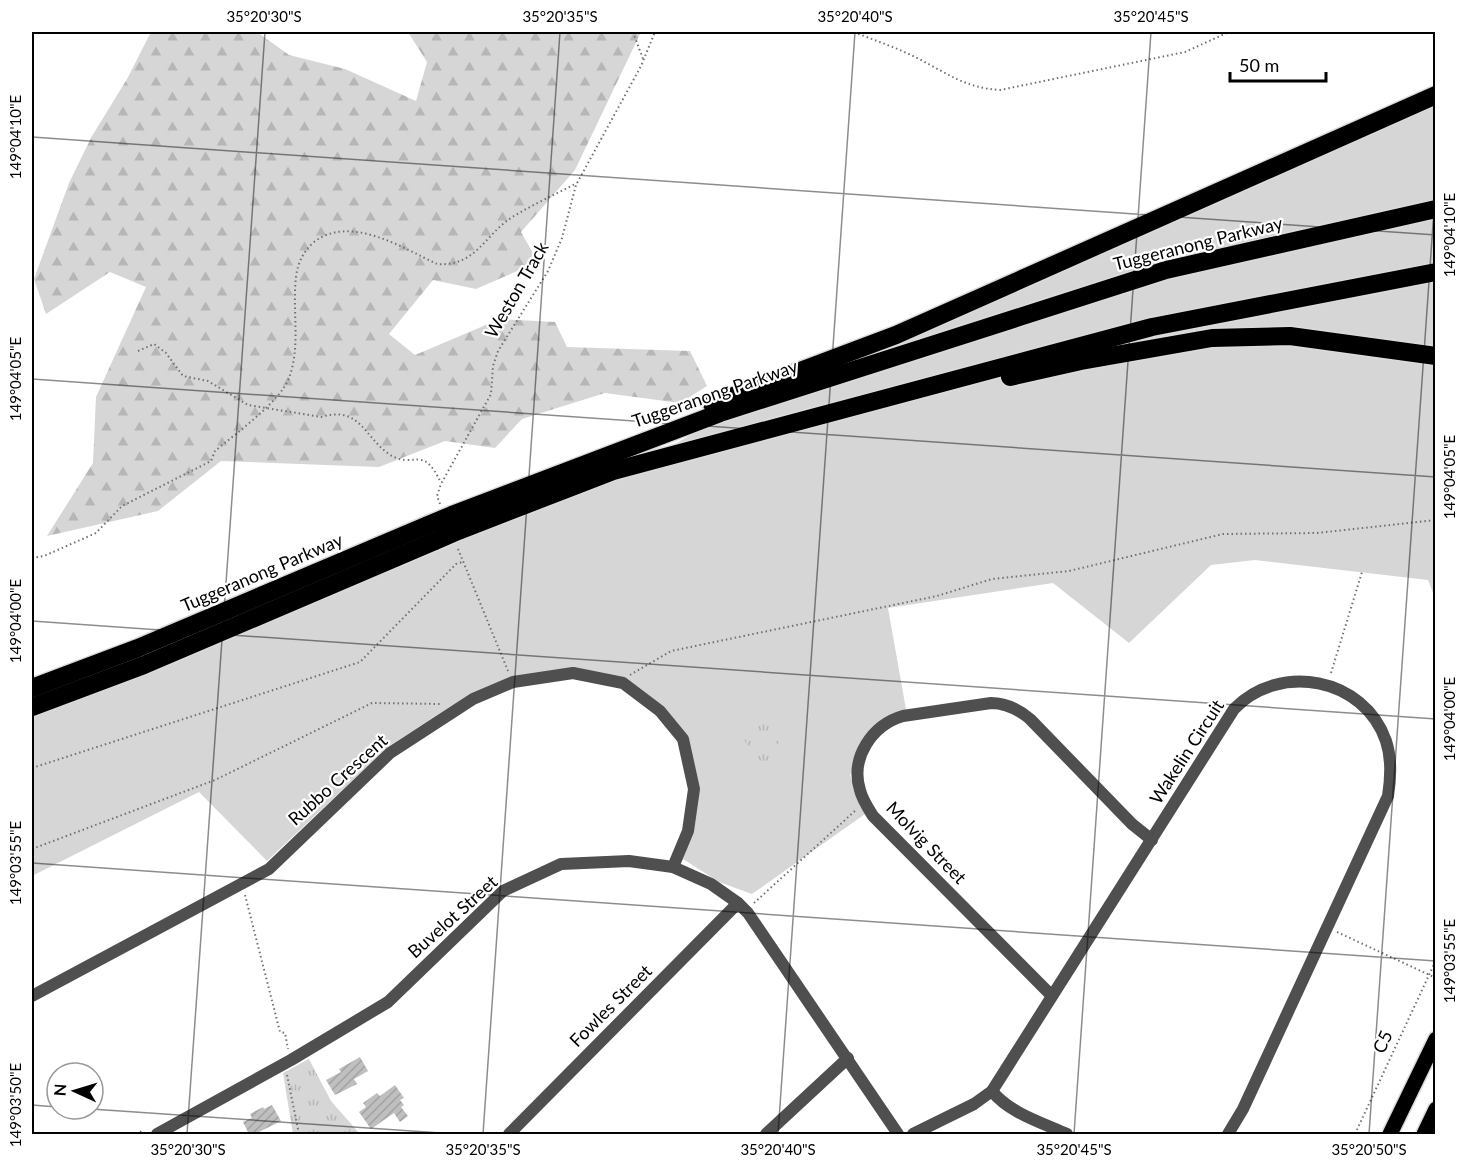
<svg xmlns="http://www.w3.org/2000/svg" width="1467" height="1166" viewBox="0 0 1467 1166" font-family="Lato,sans-serif">
  <style>
    .grass { fill: #d6d6d6 }
    .forest { fill: url(#forest-firs) }
    .park { fill: url(#park-tufts) }
    .building { fill: url(#building-hatch) }
    .lines { fill: none; stroke-linecap: round; stroke-linejoin: round }
    .primary-casing { stroke: #dbdbdb; stroke-width: 18 }
    .motorway-casing { stroke: #dbdbdb; stroke-width: 21 }
    .path { stroke: #717171; stroke-width: 2; stroke-dasharray: 1.5 3; stroke-linecap: butt }
    .minor { stroke: #4f4f4f; stroke-width: 12 }
    .primary { stroke: #000; stroke-width: 15 }
    .motorway { stroke: #000; stroke-width: 18 }
    .motorway-bridge-casing { stroke: #dbdbdb; stroke-width: 21; stroke-linecap: butt }
    .motorway-bridge { stroke: #000; stroke-width: 18 }
    .ticks { fill: none; stroke: #000; stroke-width: 1.5; stroke-opacity: 0.45 }
    .labels { text-anchor: middle; stroke-width: 4.5; stroke-linejoin: round; paint-order: stroke }
    .street-label { font-size: 18px; fill: #000; stroke: #fff }
    .neatline { fill: none; stroke: #000; stroke-width: 2 }
    .ticks-label { font-size: 15px; text-anchor: middle; fill: #000 }
  </style>
  <defs>
    <pattern id="forest-firs" width="22" height="20" patternUnits="userSpaceOnUse" patternTransform="scale(1.5)"><rect width="22" height="20" fill="#d6d6d6"/><path d="M5 1l3.5 6h-7zM16 11l3.5 6h-7z" fill="#b6b6b6"/></pattern>
    <pattern id="park-tufts" width="24" height="20" patternUnits="userSpaceOnUse" patternTransform="scale(1.5)"><rect width="24" height="20" fill="#d6d6d6"/><path d="M3 7l-1-3M5 7V3M7 7l1-3M15 17l-1-3M17 17v-4M19 17l1-3" fill="none" stroke="#b6b6b6"/></pattern>
    <pattern id="building-hatch" width="6" height="6" patternUnits="userSpaceOnUse" patternTransform="scale(1.5)"><rect width="6" height="6" fill="#bfbfbf"/><path d="M-1 1l2-2M0 6l6-6M5 7l2-2" fill="none" stroke="#a2a2a2"/></pattern>
  </defs>
  <rect width="100%" height="100%" fill="#fff"/>
  <path class="grass" d="M1435,102V598L1428,580L1255,560L1211,565L1129,643L1053,583L888,608L907,715L867,742L850,775L865,814L752,894L719,882L683,859L693,831L686,738L624,680L512,678L468,695L389,746L267,861L199,792L32,876V715L441,549L623,473L780,385Z"/>
  <path class="forest" d="M151,32H257L289,55L345,69L416,101L427,62L408,32H641L575,170L521,232L538,262L476,289L433,280L389,334L415,355L500,319L555,322L567,347L690,351L707,386L680,403L605,393L522,419L495,448L445,441L379,467L221,461L158,511L47,536L93,463L96,397L146,287L110,272L46,314L34,279L69,183L92,136L127,79Z"/>
  <g class="park">
    <path d="M767,721L772,725L779,743L774,747L777,756L756,766L741,732Z"/>
    <path d="M309,1059L331,1101L360,1134H293L283,1073Z"/>
  </g>
  <g class="building">
    <path d="M360,1057L368,1071L354,1079L357,1084L335,1095L326,1080L341,1072L339,1069Z"/>
    <path d="M395,1085L404,1098L400,1100L404,1105L401,1107L408,1116L400,1122L394,1113L371,1129L359,1112L366,1107L363,1103L377,1093L380,1096Z"/>
    <path d="M272,1105L281,1121L255,1134H249L243,1122L252,1118L250,1114L263,1107L264,1109Z"/>
  </g>
  <g class="lines">
    <g class="primary-casing">
      <g id="primary">
        <path d="M1390,1134L1436,1039"/>
        <path d="M1424,1134L1436,1109"/>
      </g>
    </g>
    <g class="motorway-casing">
      <g id="motorway">
        <path d="M1010,377L1081,361L1212,338L1290,336L1436,356"/>
        <path d="M712,404L896,335L1436,95"/>
        <path d="M452,515L720,413L1166,270L1436,209"/>
        <path d="M458,531L613,471L1152,327L1436,272"/>
        <path d="M32,688L138,648L428,525"/>
        <path d="M32,707L144,665L435,541"/>
      </g>
    </g>
    <g class="path">
      <path d="M633,32L643,59"/>
      <path d="M854,32C876,41 898,48 919,59C948,74 966,88 1000,90L1185,52L1229,32"/>
      <path d="M138,351L154,344L166,353L183,376L208,381L248,405L321,417C360,405 364,437 389,454C413,471 422,442 441,483"/>
      <path d="M440,504L437,496L441,484L491,394L493,366L498,351L548,271L562,238L576,185L641,66L655,32"/>
      <path d="M458,549L508,671"/>
      <path d="M32,558L44,556L96,533L122,506L211,461L215,451C235,434 280,402 289,378C301,346 292,310 296,277C298,262 303,252 314,242C350,214 403,248 437,264C477,267 485,233 514,216C534,204 556,194 577,183"/>
      <path d="M1331,673L1362,572"/>
      <path d="M630,675L671,651L937,596L992,579L1069,571L1223,534L1317,533L1436,520"/>
      <path d="M32,768L360,662L456,564L462,562"/>
      <path d="M32,849L215,780L372,703L442,704"/>
      <path d="M245,895L280,1032L285,1033L288,1049"/>
      <path d="M754,903L856,810"/>
      <path d="M1337,932L1436,978"/>
      <path d="M287,1075L299,1134"/>
      <path d="M136,1134L144,1130"/>
      <path d="M1355,1134L1436,960"/>
    </g>
    <g class="minor">
      <path d="M32,996L269,869L390,753L473,699L513,682L573,673L623,683L660,711L683,739L694,789L688,831L673,867"/>
      <path d="M1052,996L873,816C868,808 862,799 860,790C850,758 872,725 903,716L991,703C1006,703 1018,709 1030,719L1132,824L1152,840"/>
      <path d="M992,1091C1009,1113 1043,1123 1067,1134"/>
      <path d="M157,1134L291,1060L388,1002L503,891L561,864L629,861L673,867L711,884L738,903L748,913L898,1134"/>
      <path d="M509,1134L738,903"/>
      <path d="M766,1134L848,1058"/>
      <path d="M913,1134L974,1104L992,1091L1234,709C1279,662 1364,677 1386,741C1392,759 1391,777 1388,796L1243,1109L1228,1134"/>
    </g>
    <use href="#primary" class="primary"/>
    <use href="#motorway" class="motorway"/>
    <g class="motorway-bridge-casing">
      <g id="motorway-bridge">
        <path d="M428,525L452,515"/>
        <path d="M435,541L458,531"/>
      </g>
    </g>
    <use href="#motorway-bridge" class="motorway-bridge"/>
  </g>
  <path class="ticks" d="M32,137L1436,235M32,379L1436,477M32,621L1436,719M32,863L1436,961M32,1105L57,1107M91,1109L456,1134M187,1134L265,32M483,1134L560,32M778,1134L855,32M1074,1134L1151,32M1369,1134L1436,182"/>
  <g class="labels">
    <g class="street-label">
      <text transform="translate(1198 244) rotate(-14)" y="6">Tuggeranong Parkway</text>
      <text transform="translate(517 290) rotate(-60)" y="6">Weston Track</text>
      <text transform="translate(715 394) rotate(-19)" y="6">Tuggeranong Parkway</text>
      <text transform="translate(262 573) rotate(-23)" y="6">Tuggeranong Parkway</text>
      <text transform="translate(1187 752) rotate(-57)" y="6">Wakelin Circuit</text>
      <text transform="translate(338 780) rotate(-42)" y="6">Rubbo Crescent</text>
      <text transform="translate(926 843) rotate(46)" y="6">Molvig Street</text>
      <text transform="translate(453 917) rotate(-42)" y="6">Buvelot Street</text>
      <text transform="translate(611 1006) rotate(-45)" y="6">Fowles Street</text>
      <text transform="translate(1383 1042) rotate(-65)" y="6">C5</text>
    </g>
  </g>
  <rect width="1467" height="1166" fill="none" stroke="#ffffff" stroke-width="66"/>
  <g transform="translate(75 1091) rotate(274)"><circle r="28" fill="#ffffff" stroke="#999999" stroke-width="1.5"/>
  <path d="M0-4.5L10 22L0 15L-10 22Z" fill="#000000"/>
  <text y="-9" font-size="16" font-weight="bold" text-anchor="middle" fill="#000000">N</text>
  </g>
  <path d="M1230 72v9h96v-9" fill="none" stroke="#000000" stroke-width="3"/>
  <text x="1239" y="72" font-size="18" fill="#000000" stroke="#ffffff" stroke-width="4.5" paint-order="stroke">50 m</text>
  <rect x="33" y="33" width="1401" height="1100" class="neatline"/>
  <g class="ticks-label">
    <text x="264" y="22">35°20'30"S</text>
    <text x="560" y="22">35°20'35"S</text>
    <text x="855" y="22">35°20'40"S</text>
    <text x="1151" y="22">35°20'45"S</text>
    <text transform="translate(16 137) rotate(-90)" y="5">149°04'10"E</text>
    <text transform="translate(1450 235) rotate(-90)" y="5">149°04'10"E</text>
    <text transform="translate(16 379) rotate(-90)" y="5">149°04'05"E</text>
    <text transform="translate(1450 477) rotate(-90)" y="5">149°04'05"E</text>
    <text transform="translate(16 621) rotate(-90)" y="5">149°04'00"E</text>
    <text transform="translate(1450 719) rotate(-90)" y="5">149°04'00"E</text>
    <text transform="translate(16 863) rotate(-90)" y="5">149°03'55"E</text>
    <text transform="translate(1450 961) rotate(-90)" y="5">149°03'55"E</text>
    <text transform="translate(16 1105) rotate(-90)" y="5">149°03'50"E</text>
    <text x="188" y="1155">35°20'30"S</text>
    <text x="483" y="1155">35°20'35"S</text>
    <text x="778" y="1155">35°20'40"S</text>
    <text x="1074" y="1155">35°20'45"S</text>
    <text x="1369" y="1155">35°20'50"S</text>
  </g>
</svg>
